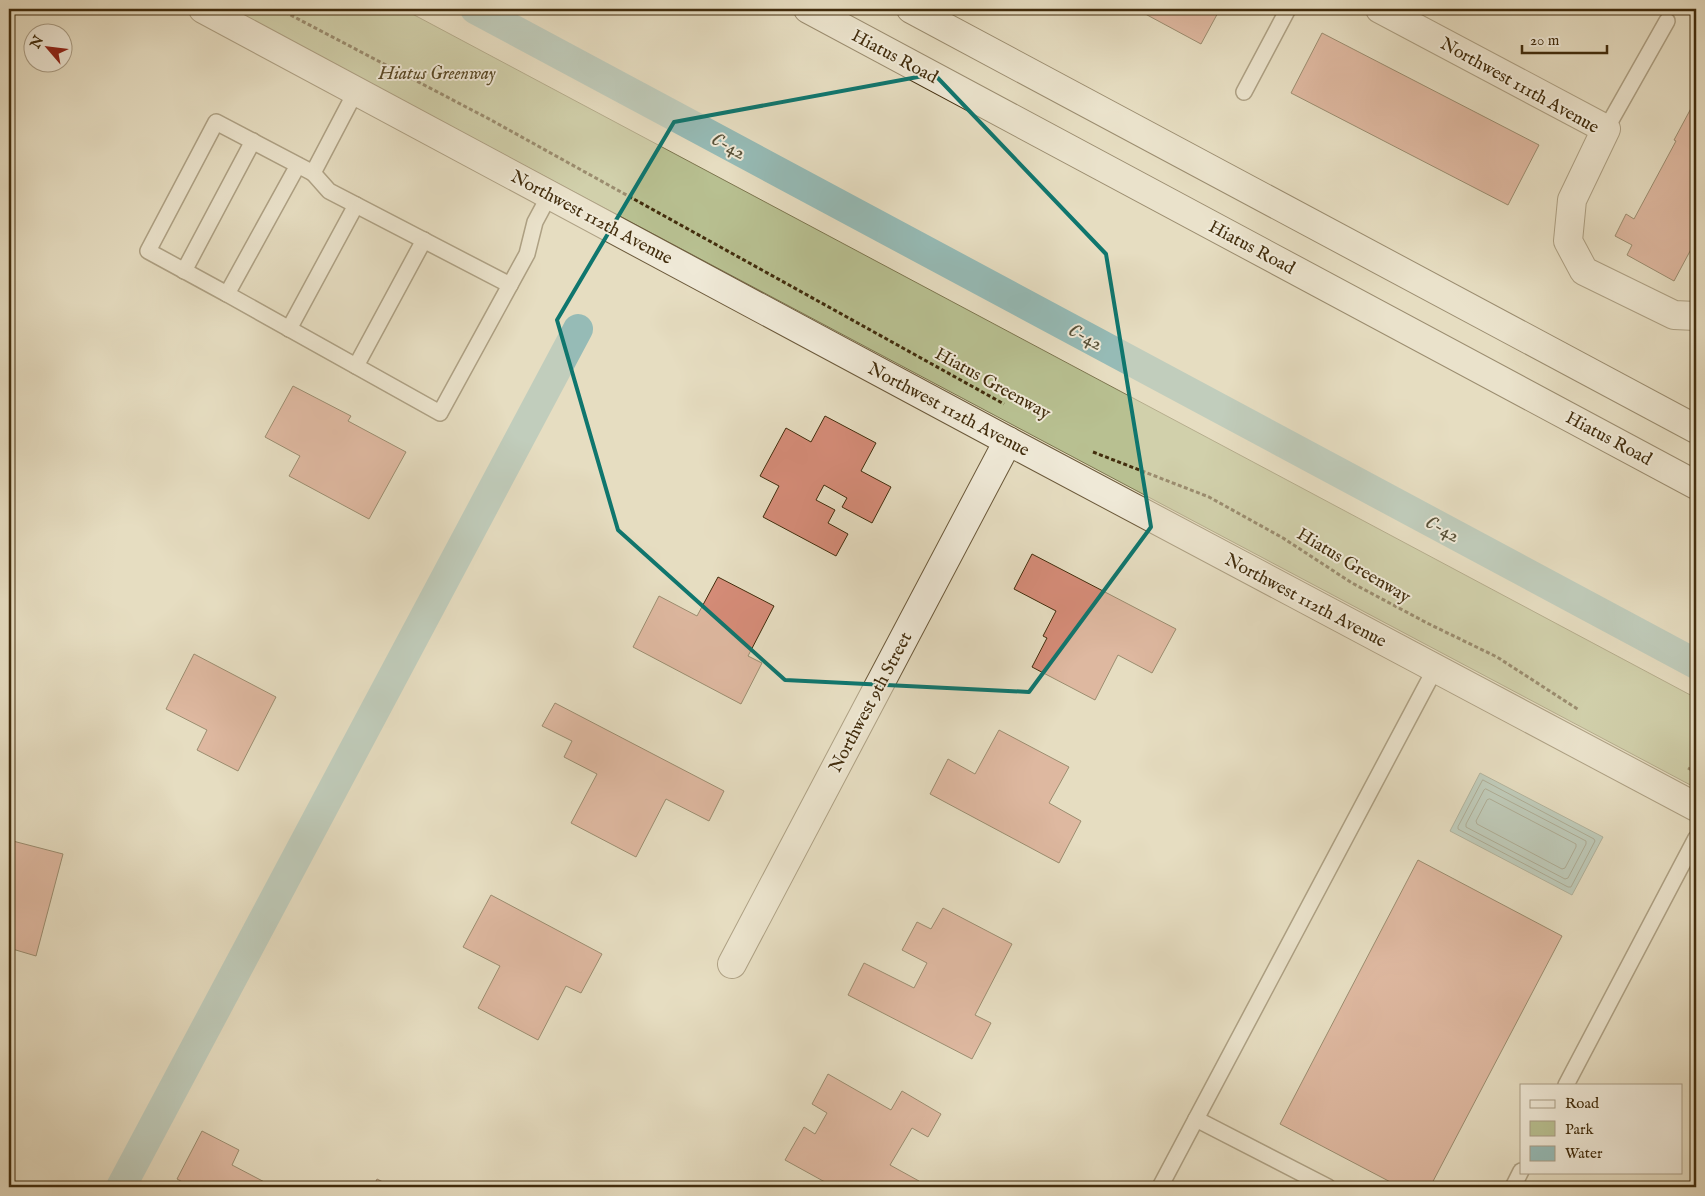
<svg xmlns="http://www.w3.org/2000/svg" width="1705" height="1196" viewBox="0 0 1705 1196" font-family="'IM FELL English',serif">
  <style>
    .green { fill: #b8c091; stroke: #7d764f }
    .water { fill: #96bbb6; stroke: #748272 }
    .lines { fill: none; stroke-linecap: round; stroke-linejoin: round }
    .shore { stroke: #6c7462; stroke-width: 1 }
    .canal { stroke: #96bbb6; stroke-width: 30 }
    .building { fill: #d58c78; stroke: #422d0d }
    .service-casing { stroke: #6b593a; stroke-width: 18 }
    .minor-casing { stroke: #6b593a; stroke-width: 30 }
    .secondary-casing { stroke: #422d0d; stroke-width: 30 }
    .path { stroke: #422d0d; stroke-width: 3; stroke-dasharray: 4 2.5; stroke-linecap: butt }
    .service { stroke: #efe9d7; stroke-width: 15 }
    .minor { stroke: #efe9d7; stroke-width: 28 }
    .secondary { stroke: #efe9d7; stroke-width: 28 }
    .marked { fill: none; stroke: #0f766e; stroke-width: 4; stroke-linejoin: round }
    .labels { text-anchor: middle; stroke-width: 4; stroke-linejoin: round; paint-order: stroke }
    .street-label { font-size: 18px; fill: #422d0d; stroke: #efe9d7 }
    .park-label { font-size: 18px; font-style: italic; fill: #5a4a27; stroke: #efe9d7 }
    .water-label { font-size: 19px; font-style: italic; fill: #575037; stroke: #efe9d7 }
  </style>
  <rect width="100%" height="100%" fill="#e6ddc1"/>
  <filter id="stains"><feTurbulence type="fractalNoise" baseFrequency=".004" numOctaves="4"/><feColorMatrix values="0 0 0 0 .2 0 0 0 0 .09 0 0 0 0 .02 0 0 0 .5 -.17"/></filter>
  <radialGradient id="worn" r=".72"><stop offset=".6" stop-color="#630" stop-opacity="0"/><stop offset="1" stop-color="#630" stop-opacity=".3"/></radialGradient>
  <path class="green" d="M230,9H403L1696,698V788Z"/>
  <path class="water" d="M1480,773L1603,837L1572,895L1450,831Z"/>
  <g class="lines">
    <g class="shore">
      <path d="M1483,780L1594,839L1595,841L1571,887H1568L1458,829V827Z"/>
      <path d="M1486,789L1586,841V844L1568,878L1565,879L1466,827V824L1484,790Z"/>
      <path d="M1490,799L1576,844V847L1565,868L1562,869L1477,824L1476,821L1487,800Z"/>
    </g>
    <g class="canal">
      <path d="M475,9L1696,664"/>
      <path d="M121,1187L578,329"/>
    </g>
  </g>
  <g class="building">
    <path d="M1136,9H1220L1201,44Z"/>
    <path d="M1322,33L1539,145L1508,205L1291,93Z"/>
    <path d="M1696,99V240L1674,281L1627,255L1632,245L1615,236L1626,214L1634,219L1676,141L1674,140Z"/>
    <path d="M293,386L351,416L348,421L406,452L369,519L289,476L300,456L265,437Z"/>
    <path d="M825,416L876,443L861,471L891,487L872,523L842,507L847,498L824,485L816,500L835,510L828,523L848,534L836,556L763,517L779,486L760,476L786,428L811,442Z"/>
    <path d="M1032,554L1176,629L1152,673L1118,655L1095,700L1032,667L1047,638L1043,636L1056,611L1014,589Z"/>
    <path d="M718,577L774,606L748,656L762,663L741,704L633,647L659,596L697,616Z"/>
    <path d="M194,654L276,697L238,771L197,750L207,730L166,709Z"/>
    <path d="M555,703L724,791L709,821L666,799L636,857L571,823L597,774L564,757L572,741L542,726Z"/>
    <path d="M999,730L1069,767L1049,803L1081,821L1059,863L930,794L948,759L975,774Z"/>
    <path d="M9,840L63,854L36,956L9,948Z"/>
    <path d="M1418,860L1562,936L1430,1187H1400L1280,1124Z"/>
    <path d="M491,895L602,954L581,993L566,986L538,1040L478,1008L500,966L463,947Z"/>
    <path d="M943,908L1012,944L975,1015L991,1023L972,1059L848,995L864,963L914,988L927,963L902,950L917,922L931,929Z"/>
    <path d="M828,1074L891,1110L902,1091L941,1114L928,1137L912,1128L890,1165L919,1181L915,1187H834L785,1160L804,1127L815,1134L827,1113L812,1104Z"/>
    <path d="M202,1131L239,1150L232,1165L274,1187H192L177,1179Z"/>
    <path d="M377,1179L393,1187H373Z"/>
  </g>
  <g class="lines">
    <g class="service-casing">
      <g id="service">
        <path d="M1244,92L1288,9"/>
        <path d="M1606,129L1667,21"/>
        <path d="M298,165L227,294L148,251L216,122L313,173L356,91"/>
        <path d="M313,173L329,191L510,285"/>
        <path d="M184,271L253,141"/>
        <path d="M227,294L440,413L527,254L535,222L550,194"/>
        <path d="M289,329L356,205"/>
        <path d="M356,366L424,240"/>
        <path d="M1566,1085L1696,838"/>
        <path d="M1160,1187L1196,1119"/>
        <path d="M1328,1187L1196,1119L1435,669"/>
        <path d="M1513,1187L1521,1171"/>
      </g>
    </g>
    <g class="minor-casing">
      <g id="minor">
        <path d="M203,9L1008,441L1696,807"/>
        <path d="M1380,9L1606,129L1572,200L1568,241L1584,271L1674,315L1696,316"/>
        <path d="M732,964L1008,441"/>
      </g>
    </g>
    <g class="secondary-casing">
      <g id="secondary">
        <path d="M808,9L1696,485"/>
        <path d="M911,9L1696,429"/>
      </g>
    </g>
    <g class="path">
      <path d="M279,9L491,120L1004,404"/>
      <path d="M1093,452L1209,497L1283,538L1352,583L1427,623L1497,657L1579,710"/>
      <path d="M1688,768L1696,772"/>
    </g>
    <use href="#service" class="service"/>
    <use href="#minor" class="minor"/>
    <use href="#secondary" class="secondary"/>
  </g>
  <path d="M0 0H1705V1196H0ZM934,74L1106,254L1151,527L1029,692L785,680L618,530L557,320L674,122Z" fill="#e6ddc1" fill-opacity=".55" fill-rule="evenodd"/>
  <path class="marked" d="M934,74L1106,254L1151,527L1029,692L785,680L618,530L557,320L674,122Z"/>
  <g class="labels">
    <g class="street-label">
      <text transform="translate(895 56) rotate(28)" y="6">Hiatus Road</text>
      <text transform="translate(1520 85) rotate(29)" y="6">Northwest 111th Avenue</text>
      <text transform="translate(592 217) rotate(28)" y="6">Northwest 112th Avenue</text>
      <text transform="translate(1252 247) rotate(28)" y="6">Hiatus Road</text>
      <text transform="translate(993 383) rotate(29)" y="6">Hiatus Greenway</text>
      <text transform="translate(949 409) rotate(28)" y="6">Northwest 112th Avenue</text>
      <text transform="translate(1609 438) rotate(28)" y="6">Hiatus Road</text>
      <text transform="translate(1354 565) rotate(31)" y="6">Hiatus Greenway</text>
      <text transform="translate(1306 600) rotate(28)" y="6">Northwest 112th Avenue</text>
      <text transform="translate(870 702) rotate(-62)" y="6">Northwest 9th Street</text>
    </g>
    <g class="park-label">
      <text x="437" y="79">Hiatus Greenway</text>
    </g>
    <g class="water-label">
      <text transform="translate(729 145) rotate(28)" y="7">C-42</text>
      <text transform="translate(1086 336) rotate(28)" y="7">C-42</text>
      <text transform="translate(1443 528) rotate(28)" y="7">C-42</text>
    </g>
  </g>
  <rect width="1705" height="1196" fill="none" stroke="#e6ddc1" stroke-width="30"/>
  <rect x="10" y="10" width="1685" height="1176" fill="none" stroke="#422d0d" stroke-width="2.5"/>
  <rect x="15" y="15" width="1675" height="1166" fill="none" stroke="#422d0d"/>
  <rect x="1520" y="1084" width="162" height="90" fill="#efe9d7" stroke="#aa9e86"/>
  <rect x="1530" y="1100" width="25" height="8" fill="#efe9d7" stroke="#aa9e86"/>
  <text x="1565" y="1108" font-size="15" fill="#422d0d">Road</text>
  <rect x="1530" y="1121" width="25" height="15" fill="#b8c091" stroke="#aa9e86"/>
  <text x="1565" y="1134" font-size="15" fill="#422d0d">Park</text>
  <rect x="1530" y="1146" width="25" height="15" fill="#96bbb6" stroke="#aa9e86"/>
  <text x="1565" y="1158" font-size="15" fill="#422d0d">Water</text>
  <g transform="translate(48 48) rotate(298)"><circle r="24" fill="#efe9d7" stroke="#aa9e86"/>
  <path d="M0-4L9 19L0 12L-9 19Z" fill="#8f2418"/>
  <text y="-8" font-size="14" font-weight="bold" text-anchor="middle" fill="#422d0d">N</text>
  </g>
  <path d="M1522 45v8h85v-8" fill="none" stroke="#422d0d" stroke-width="2.5"/>
  <text x="1530" y="45" font-size="15" fill="#422d0d" stroke="#efe9d7" stroke-width="4" paint-order="stroke">20 m</text>
  <rect width="100%" height="100%" filter="url(#stains)"/>
  <rect width="100%" height="100%" fill="url(#worn)"/>
</svg>
